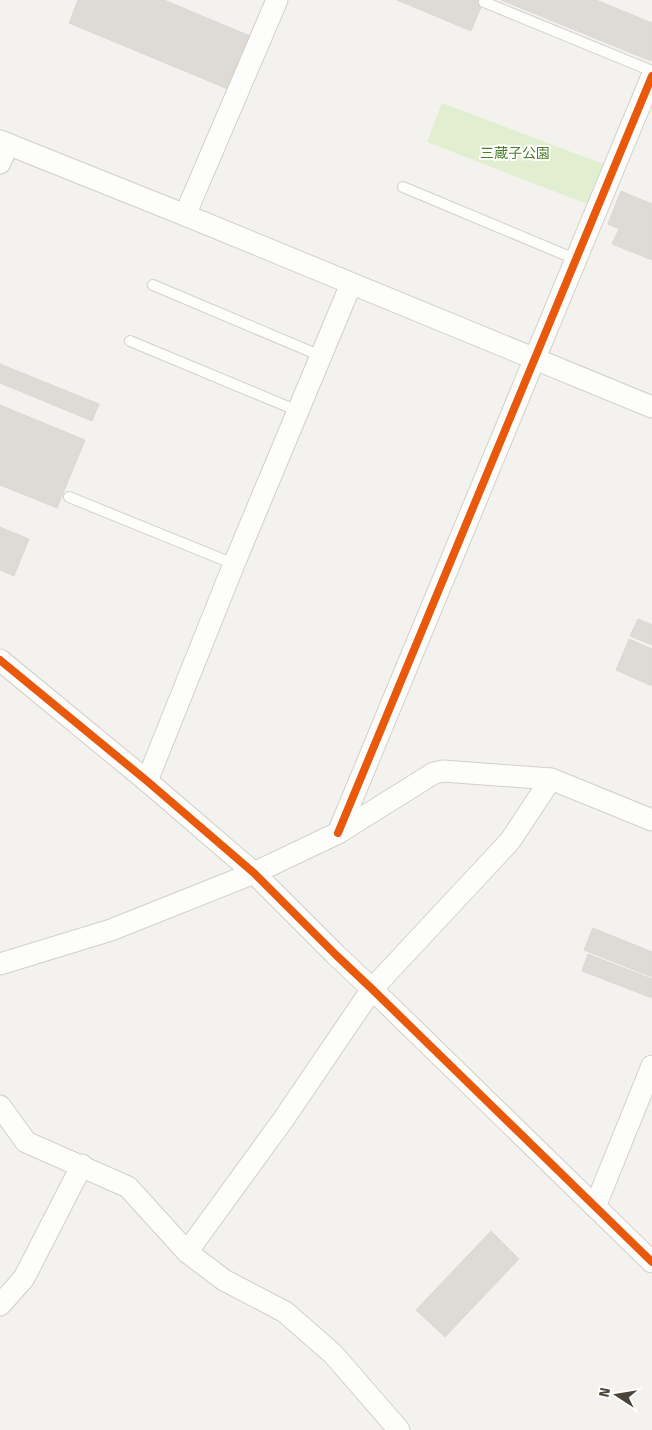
<svg xmlns="http://www.w3.org/2000/svg" width="652" height="1430" viewBox="0 0 652 1430" font-family="'Fira Sans','Noto Sans JP',sans-serif">
  <style>
    .green { fill: #e1eecf }
    .building { fill: #dedbd6; stroke: #dcd9d4 }
    .lines { fill: none; stroke-linecap: round; stroke-linejoin: round }
    .service-casing { stroke: #d2d0cb; stroke-width: 12 }
    .minor-casing { stroke: #d2d0cb; stroke-width: 23 }
    .service { stroke: #fdfdfc; stroke-width: 10 }
    .minor { stroke: #fdfdfc; stroke-width: 21 }
    .cycleway-casing { stroke: #fff; stroke-width: 11 }
    .cycleway { stroke: #e8590c; stroke-width: 8 }
    .labels { text-anchor: middle; stroke-width: 4; stroke-linejoin: round; paint-order: stroke }
    .park-label { font-size: 14px; fill: #4a7f2a; stroke: #fff }
  </style>
  <rect width="100%" height="100%" fill="#f4f2ee"/>
  <path class="green" d="M442,103L603,164L587,204L427,142Z"/>
  <g class="building">
    <path d="M78,0H164L250,36L228,89L69,23Z"/>
    <path d="M397,0H484L471,31Z"/>
    <path d="M501,0H596L652,23V58L651,61Z"/>
    <path d="M621,191L652,204V260L612,244L619,229L608,224Z"/>
    <path d="M0,364L99,404L92,421L0,383Z"/>
    <path d="M0,405L85,440L57,508L0,485Z"/>
    <path d="M0,527L29,539L14,576L0,570Z"/>
    <path d="M638,619L652,625V645L630,636Z"/>
    <path d="M629,639L652,649V686L616,670Z"/>
    <path d="M593,928L652,952V977L584,950Z"/>
    <path d="M588,954L652,979V998L582,971Z"/>
    <path d="M491,1231L519,1259L445,1337L416,1310Z"/>
  </g>
  <g class="lines">
    <g class="service-casing">
      <g id="service">
        <path d="M484,2L652,71"/>
        <path d="M403,187L575,259"/>
        <path d="M153,285L321,356"/>
        <path d="M130,341L298,411"/>
        <path d="M69,497L234,564"/>
      </g>
    </g>
    <g class="minor-casing">
      <g id="minor">
        <path d="M0,141L185,215L652,407"/>
        <path d="M0,163L8,144"/>
        <path d="M185,215L277,0"/>
        <path d="M0,660L147,781L254,873L336,955L372,989L652,1262"/>
        <path d="M147,781L234,564L351,284"/>
        <path d="M338,833L652,76"/>
        <path d="M0,964L111,930L254,873L338,833L434,773L443,771L551,779L652,820"/>
        <path d="M0,1106L26,1142L128,1187L187,1252L224,1280L285,1312L333,1354L399,1430"/>
        <path d="M595,1207L652,1066"/>
        <path d="M187,1252L283,1120L372,989L510,841L551,779"/>
        <path d="M0,1305L24,1278L82,1165"/>
      </g>
    </g>
    <use href="#service" class="service"/>
    <use href="#minor" class="minor"/>
    <g class="cycleway-casing">
      <g id="cycleway">
        <path d="M0,660L147,781L254,873L336,955L372,989L652,1262"/>
        <path d="M338,833L652,76"/>
      </g>
    </g>
    <use href="#cycleway" class="cycleway"/>
  </g>
  <g class="labels">
    <g class="park-label">
      <text x="515" y="158">三蔵子公園</text>
    </g>
  </g>
  <g transform="translate(617 1395) rotate(282)" stroke="#ffffff" stroke-width="4" paint-order="stroke">
  <path d="M0-4L9 19L0 12L-9 19Z" fill="#4b4439"/>
  <text y="-8" font-size="14" font-weight="bold" text-anchor="middle" fill="#4b4439">N</text>
  </g>
</svg>
